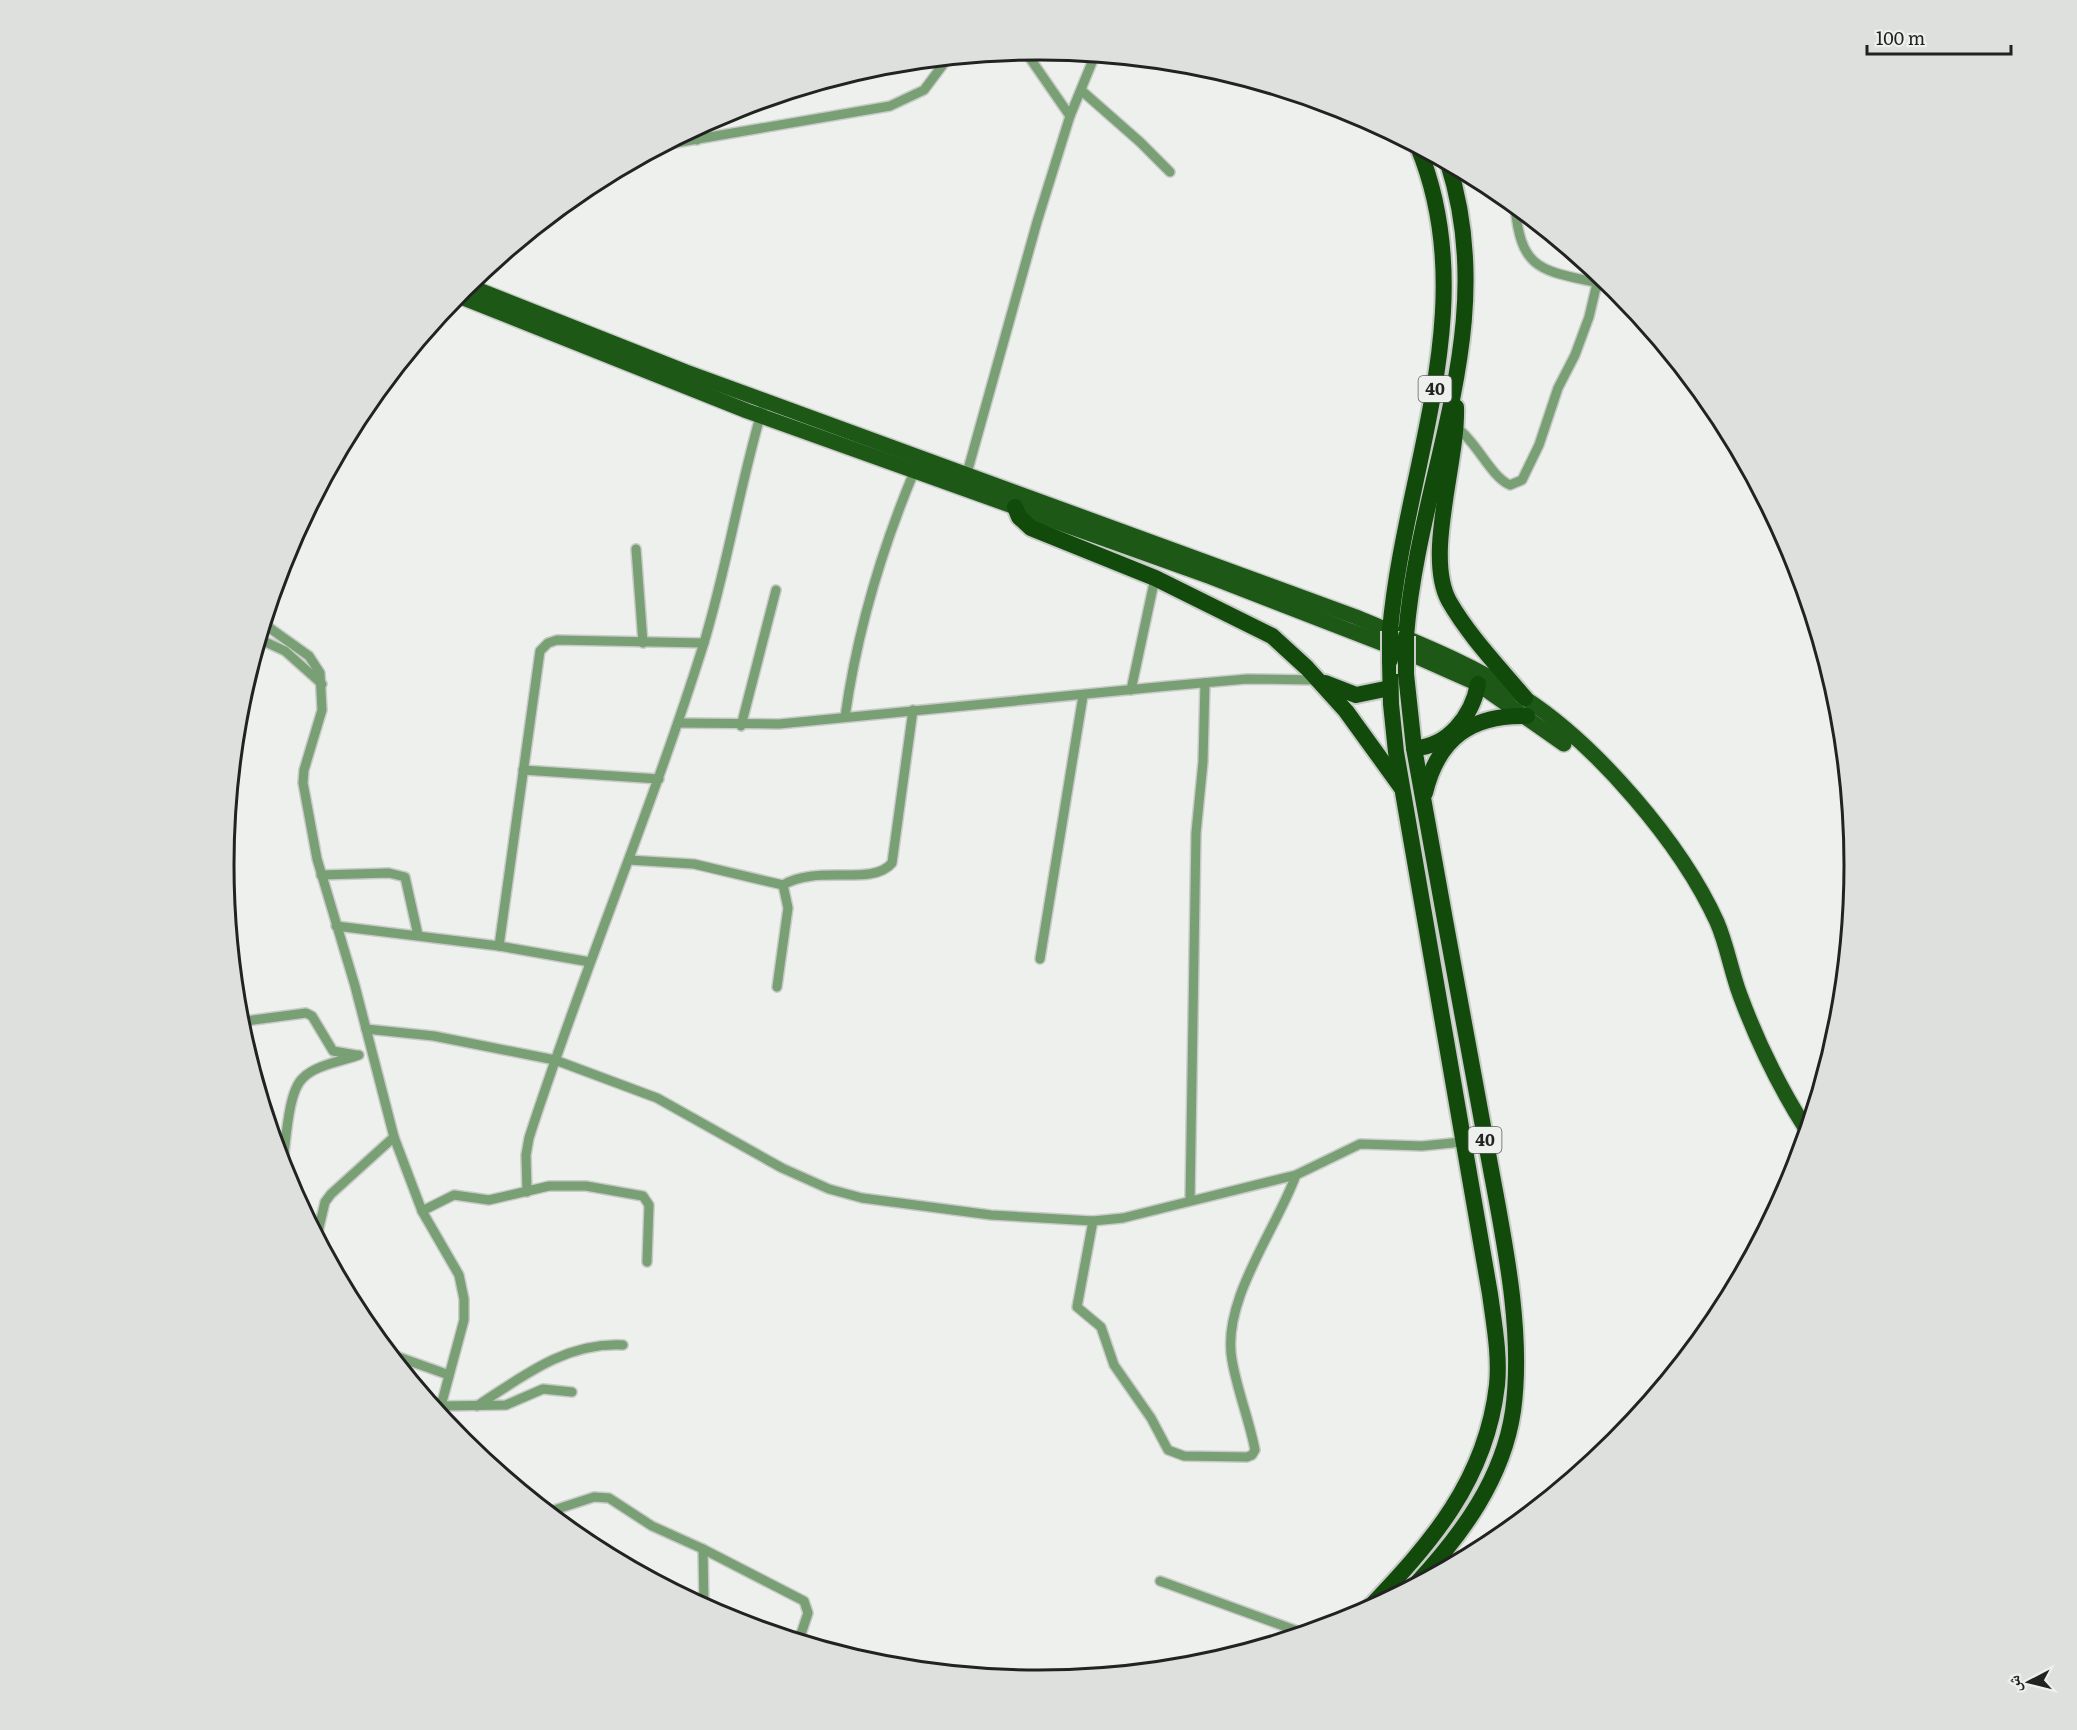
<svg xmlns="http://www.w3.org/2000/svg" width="2077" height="1730" viewBox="0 0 2077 1730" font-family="Literata,'Noto Naskh Arabic',serif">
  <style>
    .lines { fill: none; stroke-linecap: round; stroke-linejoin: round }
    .minor-casing { stroke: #c8cbc7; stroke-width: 12 }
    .primary-casing { stroke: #c8cbc7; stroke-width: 18 }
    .trunk-casing { stroke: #c8cbc7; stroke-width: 20 }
    .minor { stroke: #799f74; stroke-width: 9 }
    .primary { stroke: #1d5817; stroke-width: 15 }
    .trunk { stroke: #124a0c; stroke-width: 16 }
    .trunk-bridge-casing { stroke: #c8cbc7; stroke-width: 20; stroke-linecap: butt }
    .trunk-bridge { stroke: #124a0c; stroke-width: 16 }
    .labels { text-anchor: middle; stroke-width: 4.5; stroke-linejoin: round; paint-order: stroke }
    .shield { fill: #edf0ec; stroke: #5f605e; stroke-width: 1.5 }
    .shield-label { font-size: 16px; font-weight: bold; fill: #222321 }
    .rim { fill: none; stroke: #222321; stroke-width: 3 }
  </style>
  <rect width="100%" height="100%" fill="#edf0ec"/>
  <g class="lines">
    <g class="minor-casing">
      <g id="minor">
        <path d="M1025,51L1070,116"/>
        <path d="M1082,91L1140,142L1170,172"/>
        <path d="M697,140L699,126"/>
        <path d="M663,145L890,106L924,90L948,58"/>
        <path d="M1515,206C1521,271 1541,270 1598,283"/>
        <path d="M1457,428C1477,442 1490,476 1510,485L1522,480L1539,445L1558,388L1575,355L1589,317L1599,275"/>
        <path d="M967,473L1037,222L1070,116L1095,55"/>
        <path d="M636,549L643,643"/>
        <path d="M264,624L309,656L320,673L322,710L304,770L303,783L317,859L355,986L394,1137L422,1211L459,1275L464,1299V1320L439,1413"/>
        <path d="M259,639L285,651L322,684"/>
        <path d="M1131,690L1155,578"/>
        <path d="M845,717C857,632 881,551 914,472"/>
        <path d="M678,723L779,724L1168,686L1247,679L1317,680"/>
        <path d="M741,726L776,590"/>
        <path d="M523,770L659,779"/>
        <path d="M629,860L694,864L783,885L788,908L777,987"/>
        <path d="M321,875L389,873L405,877L418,935"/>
        <path d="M783,885C817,864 872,887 892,863L913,710"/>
        <path d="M336,926L499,946L590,962"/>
        <path d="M499,946L540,651L548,643L557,640L704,643"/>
        <path d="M1040,959L1083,696"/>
        <path d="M238,1022L306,1013L312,1016L333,1051L356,1055"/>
        <path d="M366,1029L434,1036L555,1060L657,1098L782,1168L829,1189L862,1198L991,1215L1093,1221L1123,1218L1296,1175L1360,1144L1422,1146L1462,1142"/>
        <path d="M282,1169C286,1147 287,1092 303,1078C315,1065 343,1061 359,1055"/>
        <path d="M527,1192L526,1155L529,1138C582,973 651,812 703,646C728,565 740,481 765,400"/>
        <path d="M1190,1200L1196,833L1203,762L1205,683"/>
        <path d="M422,1211L454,1195L489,1200L549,1186H586L643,1196L649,1205L647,1262"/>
        <path d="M1093,1221L1077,1307L1101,1327L1114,1365L1151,1418L1168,1450L1184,1456L1247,1457L1252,1455L1255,1450C1249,1419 1237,1390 1232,1360C1221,1301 1276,1230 1296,1175"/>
        <path d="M317,1236L325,1202L331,1194L394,1137"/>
        <path d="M390,1354L449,1375"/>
        <path d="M441,1406L506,1405L543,1389L572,1392"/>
        <path d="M477,1406C523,1376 566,1342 623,1345"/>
        <path d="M548,1512L594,1497L609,1498L652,1526L703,1549L804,1601L808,1613L799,1640"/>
        <path d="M703,1549L704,1606"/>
        <path d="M1160,1581L1303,1633"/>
      </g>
    </g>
    <g class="primary-casing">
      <g id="primary">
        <path d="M466,285L686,372L1356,617C1413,641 1471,663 1523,697C1596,744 1681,843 1717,922C1727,945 1731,971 1740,995C1757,1041 1780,1088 1806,1129"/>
        <path d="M456,295L747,411L1211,577L1415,656L1478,684L1564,744"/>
      </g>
    </g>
    <g class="trunk-casing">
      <g id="trunk">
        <path d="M1456,407C1458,462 1424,555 1449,601C1469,636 1499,667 1525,698"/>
        <path d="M1015,507L1019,517L1031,528L1155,578L1272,636L1307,668L1346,711L1401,787"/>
        <path d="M1390,631C1404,470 1484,307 1418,147"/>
        <path d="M1406,636C1419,473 1501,329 1448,163"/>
        <path d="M1406,674L1414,748C1437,878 1461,1007 1485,1137C1500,1222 1525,1325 1513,1411C1503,1479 1462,1534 1417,1583"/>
        <path d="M1325,683L1356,695L1390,688"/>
        <path d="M1414,748C1448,747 1472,716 1478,684"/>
        <path d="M1425,793C1438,738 1472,714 1527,716"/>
        <path d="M1367,1610C1431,1543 1486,1481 1497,1385C1500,1355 1494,1324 1490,1294L1396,752L1391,704L1390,660"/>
      </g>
    </g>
    <use href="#minor" class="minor"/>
    <use href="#primary" class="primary"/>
    <use href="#trunk" class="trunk"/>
    <g class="trunk-bridge-casing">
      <g id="trunk-bridge">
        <path d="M1390,660V631"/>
        <path d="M1406,674V636"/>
      </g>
    </g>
    <use href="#trunk-bridge" class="trunk-bridge"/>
  </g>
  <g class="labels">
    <g class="shield">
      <rect x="1418.5" y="376" width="33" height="26" rx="4.5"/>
      <rect x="1468.5" y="1127" width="33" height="26" rx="4.5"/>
    </g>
    <g class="shield-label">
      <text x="1435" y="395">40</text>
      <text x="1485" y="1146">40</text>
    </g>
  </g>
  <path d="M0 0H2077V1730H0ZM234 865a805 805 0 1 1 1610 0a805 805 0 1 1-1610 0Z" fill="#dde0dc" fill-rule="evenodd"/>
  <path class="rim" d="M234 865a805 805 0 1 1 1610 0a805 805 0 1 1-1610 0Z"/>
  <g transform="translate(2029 1682) rotate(263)" stroke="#edf0ec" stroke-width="4.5" paint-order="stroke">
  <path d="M0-4.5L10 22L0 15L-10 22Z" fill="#222321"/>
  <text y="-9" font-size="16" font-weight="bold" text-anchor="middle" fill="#222321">ش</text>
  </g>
  <path d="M1867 45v9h144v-9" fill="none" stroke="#222321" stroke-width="3"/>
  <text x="1876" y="45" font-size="18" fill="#222321" stroke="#edf0ec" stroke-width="4.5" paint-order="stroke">100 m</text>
</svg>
